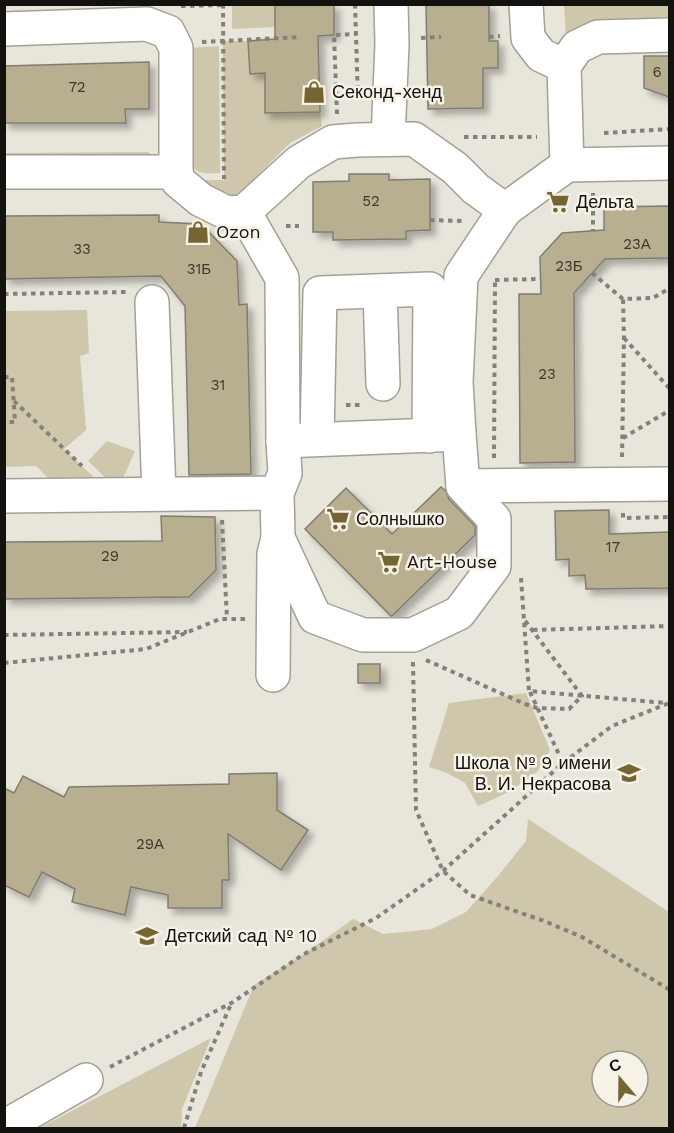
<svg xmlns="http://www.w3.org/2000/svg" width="674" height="1133" viewBox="0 0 674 1133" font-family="'Work Sans',sans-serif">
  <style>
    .green { fill: #cfc7ac; fill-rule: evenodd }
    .building { fill: #b8af90; stroke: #807d73; stroke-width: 1.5; filter: url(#shadow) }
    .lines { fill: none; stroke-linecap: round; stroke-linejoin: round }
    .minor-casing { stroke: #a3a095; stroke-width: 36 }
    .path { stroke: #83817a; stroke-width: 4; stroke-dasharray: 4.5 4.5; stroke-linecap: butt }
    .minor { stroke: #fff; stroke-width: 33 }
    .labels { text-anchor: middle; stroke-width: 5; stroke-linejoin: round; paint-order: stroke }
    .number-label { font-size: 15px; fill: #3c392e }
    .poi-label { font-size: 18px; fill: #13120e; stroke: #f6f2e7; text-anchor: start }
  </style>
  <defs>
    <filter id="shadow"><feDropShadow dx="5.5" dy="5.5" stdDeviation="3" flood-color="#0004"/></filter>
  </defs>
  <rect width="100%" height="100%" fill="#e8e5da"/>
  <g class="green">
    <path d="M232,5H275V27L232,29Z"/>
    <path d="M564,5H669V35L566,38Z"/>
    <path d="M223,41H248L250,74L265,73V112H320L322,126L290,143L242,191L234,196L225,199L192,180H224Z"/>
    <path d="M219,46L220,173C209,173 196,176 192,164L188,48Z"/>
    <path d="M149,152L148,167L5,157L4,153Z"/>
    <path d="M87,310L89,353L80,356L86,430L64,449L103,486L58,488L36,466L5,467L4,311Z"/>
    <path d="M107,441L135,451L121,483H111L88,461Z"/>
    <path d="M526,693L550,750L538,771L509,792L478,806L465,783L447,773L429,767L449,703Z"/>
    <path d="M528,819L669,912V1128H195L254,985L304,954L353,919L383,934L432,929L466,912L498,876L526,841ZM602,1061H638V1097H602Z"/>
    <path d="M211,1038L182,1109L181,1128H39Z"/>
  </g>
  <g class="building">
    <path d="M275,4H334V35L318,36L320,112L265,113V73L250,74L248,41L275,39Z"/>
    <path d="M426,4H489V41H498V68H483V108L428,109Z"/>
    <path d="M644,56H669V97L644,88Z"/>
    <path d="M149,62V109H125L126,123H4V66Z"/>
    <path d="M349,174H389V180L430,179V230L406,231V239L333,240V232H313V182L349,181Z"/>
    <path d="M669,206V258L605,259L574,293L575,462L520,463L519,294H541L540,257L562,233L604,230V207Z"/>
    <path d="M159,215V222L201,224L237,261L239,305L247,304L251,474L189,475L185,306L161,276L4,279V216Z"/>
    <path d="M441,487L446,491L449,499L475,526V535L392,616H391L305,529L346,488L392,534Z"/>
    <path d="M609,510V534L669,532V588L586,589L585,575L569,576V559L556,560L555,511Z"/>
    <path d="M161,516L215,517L216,570L189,597L4,599V542L162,541Z"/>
    <rect x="358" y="664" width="22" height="19"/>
    <path d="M277,773V810L308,830L281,870L228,834L229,880H222V908H168V895L131,887L125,915L72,902L75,889L42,872L29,897L4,885V788L14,793L23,776L64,797L69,787L229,784V774Z"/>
  </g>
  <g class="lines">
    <g class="minor-casing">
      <g id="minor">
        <path d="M526,4L528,38L541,55L564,66"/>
        <path d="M4,29L147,24L168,32L176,48V172"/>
        <path d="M388,139L392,44L391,4"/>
        <path d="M567,165L564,66L577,47L598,37L670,35"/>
        <path d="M4,172H176L178,181L201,200L227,213L244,212L299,162L333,142L357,140L414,139L455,168L476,189L505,210L567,165L670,163"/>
        <path d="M244,212L282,278L283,441L285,473L277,493L278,538L274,554L273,675"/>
        <path d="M380,291L383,384"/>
        <path d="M152,302L159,494"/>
        <path d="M317,439L320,293L430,289L429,436"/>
        <path d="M283,441L459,434L456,382L461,276L505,210"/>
        <path d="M463,486L670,484"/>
        <path d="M4,496L277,493"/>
        <path d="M278,538L315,617L363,635H413L459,613L494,566V519L463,486L459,434"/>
        <path d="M4,1127L86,1080"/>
      </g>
    </g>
    <g class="path">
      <path d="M223,4L224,179"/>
      <path d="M355,4L358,100"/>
      <path d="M181,6L223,5"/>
      <path d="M489,37L500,36"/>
      <path d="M421,38L441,37"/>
      <path d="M202,42L301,37"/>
      <path d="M337,114L334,35L356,34"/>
      <path d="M604,133L670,129"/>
      <path d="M464,137H537"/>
      <path d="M593,193V231"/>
      <path d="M430,220L463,221"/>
      <path d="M286,226H299"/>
      <path d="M592,273L623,299L653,298L670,288"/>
      <path d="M495,280L540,279"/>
      <path d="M4,294L127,292"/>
      <path d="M624,338L670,389"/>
      <path d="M4,377H12L15,422H4"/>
      <path d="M14,401L82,466"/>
      <path d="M346,405H362"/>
      <path d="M623,438L670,410"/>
      <path d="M622,457L624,338L623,299"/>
      <path d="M494,458L495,279"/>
      <path d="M623,513V518L670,517"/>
      <path d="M222,520L227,619"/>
      <path d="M521,578L529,691L666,703"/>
      <path d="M533,630L670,626"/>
      <path d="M4,635L187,632"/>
      <path d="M426,660L525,704L537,708L569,709L582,696L523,618"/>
      <path d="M413,662L416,810L443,871L470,895L544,921L582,937L670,990"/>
      <path d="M4,663L146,649L220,619H246"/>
      <path d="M530,692L563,763"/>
      <path d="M110,1067L233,1002L304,954L376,918L443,871L563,763L612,726L669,703"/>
      <path d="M184,1128L201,1072L232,1002"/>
    </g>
    <use href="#minor" class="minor"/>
  </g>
  <defs>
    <g id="shop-bare" transform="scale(1.8)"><path d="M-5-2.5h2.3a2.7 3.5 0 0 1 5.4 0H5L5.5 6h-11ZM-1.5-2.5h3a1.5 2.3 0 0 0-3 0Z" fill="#746533" stroke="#f6f2e7" stroke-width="2.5" paint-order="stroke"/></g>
    <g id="supermarket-bare" transform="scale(1.8)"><path d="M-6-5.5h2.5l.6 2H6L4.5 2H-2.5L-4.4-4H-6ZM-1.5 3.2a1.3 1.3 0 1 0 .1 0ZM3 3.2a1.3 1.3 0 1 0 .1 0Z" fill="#746533" stroke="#f6f2e7" stroke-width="2.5" paint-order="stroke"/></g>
    <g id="school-bare" transform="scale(1.8)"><path d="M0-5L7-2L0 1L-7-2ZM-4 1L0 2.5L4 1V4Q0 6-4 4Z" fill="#746533" stroke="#f6f2e7" stroke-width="2.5" paint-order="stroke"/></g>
  </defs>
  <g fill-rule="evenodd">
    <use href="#shop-bare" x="314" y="92"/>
    <use href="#supermarket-bare" x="558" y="202"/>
    <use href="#shop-bare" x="198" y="232"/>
    <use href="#supermarket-bare" x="338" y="519"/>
    <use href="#supermarket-bare" x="389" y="562"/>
    <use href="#school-bare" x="629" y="773"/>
    <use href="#school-bare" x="147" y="936"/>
  </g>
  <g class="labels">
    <g class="number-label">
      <text x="657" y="77">6</text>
      <text x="77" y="92">72</text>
      <text x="371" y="206">52</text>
      <text x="637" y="249">23А</text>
      <text x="82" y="254">33</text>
      <text x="569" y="271">23Б</text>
      <text x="199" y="274">31Б</text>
      <text x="547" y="379">23</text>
      <text x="218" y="390">31</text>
      <text x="613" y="552">17</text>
      <text x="110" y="561">29</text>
      <text x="150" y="849">29А</text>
    </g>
    <g class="poi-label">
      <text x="332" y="98">Секонд-хенд</text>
      <text x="576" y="208">Дельта</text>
      <text x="216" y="238">Ozon</text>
      <text x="356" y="525">Солнышко</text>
      <text x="407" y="568">Art-House</text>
      <text x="611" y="769" text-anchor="end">Школа № 9 имени<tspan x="611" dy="21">В. И. Некрасова</tspan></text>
      <text x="165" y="942">Детский сад № 10</text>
    </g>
  </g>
  <rect width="674" height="1133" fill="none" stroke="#13120e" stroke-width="12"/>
  <g transform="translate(620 1079) rotate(340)"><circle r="28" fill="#f6f2e7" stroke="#9b9890" stroke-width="1.5"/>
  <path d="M0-4.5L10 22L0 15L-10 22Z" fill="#746533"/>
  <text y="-9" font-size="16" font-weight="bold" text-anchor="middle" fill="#13120e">С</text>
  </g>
</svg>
